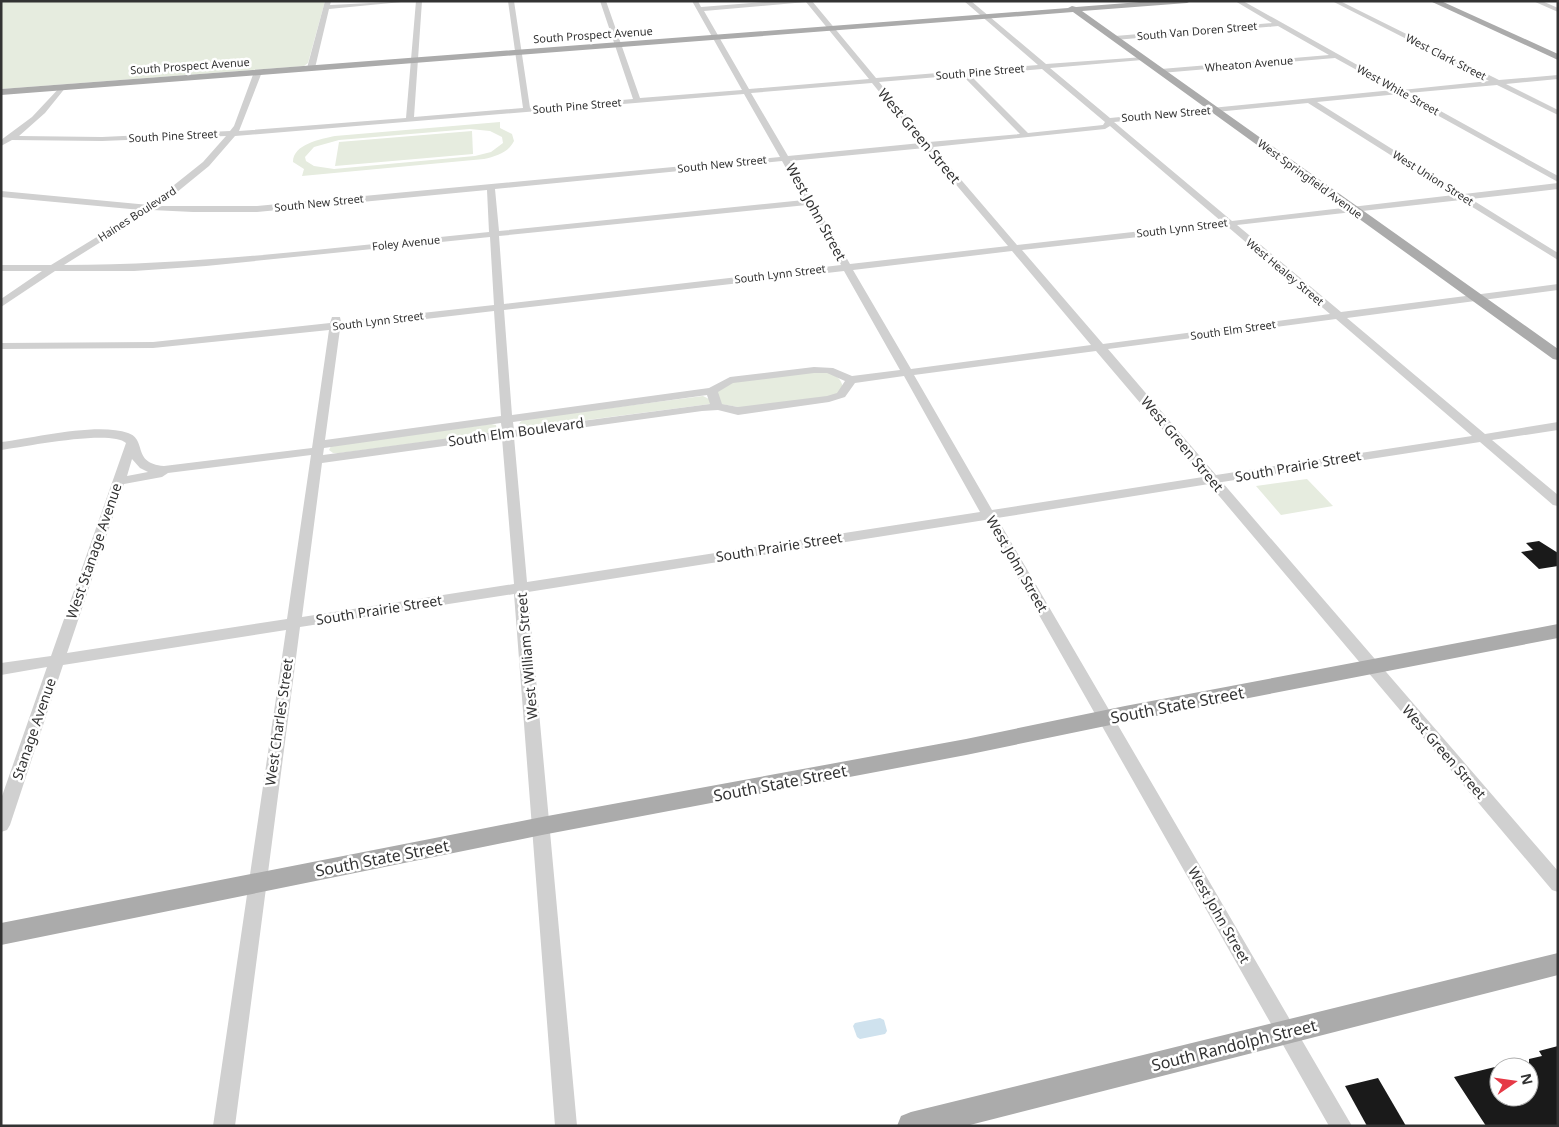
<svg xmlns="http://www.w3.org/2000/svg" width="1559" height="1127" viewBox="0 0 1559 1127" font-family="'Noto Sans',sans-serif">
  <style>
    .green { fill: #e6ecdf; fill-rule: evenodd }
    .water { fill: #cfe2ee }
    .building { fill: #1a1a1a }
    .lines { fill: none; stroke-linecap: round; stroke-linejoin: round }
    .minor { fill: #d0d0d0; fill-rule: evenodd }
    .major { fill: #ababab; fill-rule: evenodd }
    .labels { text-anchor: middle; stroke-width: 5; stroke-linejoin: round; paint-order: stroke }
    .far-street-label { font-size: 11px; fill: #333; stroke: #fff }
    .street-label { font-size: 14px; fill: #333; stroke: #fff }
    .near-street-label { font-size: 16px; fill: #333; stroke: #fff }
  </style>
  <rect width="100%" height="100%" fill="#fff"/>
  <g class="green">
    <path d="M1,1H325L308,63L304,66L1,89Z"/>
    <path d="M500,122V128L512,134L514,141C508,153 496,156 484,159L302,176L304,169L293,162C293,144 321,139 335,136ZM470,129L490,131L502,137L503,143L491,152L475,156L334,169L314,166L306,161L305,157L314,147L339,140Z"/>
    <path d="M472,131L473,154L335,166L339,142Z"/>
    <path d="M821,371C832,374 840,375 843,387L839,393L832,396L744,408L721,404L717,392L732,382Z"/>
    <path d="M703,396L711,400L710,404L526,428L519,425L520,422L525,419Z"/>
    <path d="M491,424L496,425L497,430L492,433L340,453H333L329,450L331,446Z"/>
    <path d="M1307,479L1333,506L1281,515L1256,486Z"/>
  </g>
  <path class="water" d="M880,1018L884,1020L887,1031L885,1034L860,1039L857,1037L853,1026L855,1023Z"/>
  <g class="building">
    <path d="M1539,541L1558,553V566L1539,569L1521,552L1533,550L1526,543Z"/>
    <path d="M1558,1046V1126H1486L1454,1077L1499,1066V1097H1529V1059L1542,1056L1539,1051Z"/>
    <path d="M1378,1078L1406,1126H1367L1345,1086Z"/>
  </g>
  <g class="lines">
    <g class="minor">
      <path d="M325,1H331L330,5L412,1L329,9L315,68L311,70L307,68Z"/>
      <path d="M416,1H422L414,117L523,108L508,1H514L530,108L633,99L600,1H606L640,98L742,90L692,1H698L701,7L777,1H812L876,78L1038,65L964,1H971L1046,64L1144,57V59L1142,60L1050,68L1110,118L1393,90L1335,58L1161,73L1157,71L1161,69L1329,55L1278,26L1115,40L1112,38L1115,36L1272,23L1235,1H1243L1402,90L1489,81L1332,1H1340L1499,80L1558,75V79L1506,84L1558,110V115L1497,85L1408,93L1558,176V182L1399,94L1317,102L1464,194L1558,183V189L1471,199L1558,253V260L1461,200L1237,225L1341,312L1558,284V290L1347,318L1485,434L1558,422V430L1492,440L1558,495V506L1553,505L1480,442L1222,482L1558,871V892L1552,890L1209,484L997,518L1352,1126H1329L985,520L528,592L577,1126H555L514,594L300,627L235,1126H213L286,630L63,665L10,825L7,830L1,832V799L47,667L1,675V663L51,656L126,443C111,429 24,447 1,450V442C34,438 98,422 128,433C148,440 131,463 164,466L312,448L329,330L153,348L1,349V343L153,342L330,323L332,317H340L341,322L494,305L490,237L206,266L134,271H55L1,307V299L42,271H1V265H51L141,210L1,197V191L149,205L203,162L226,136L102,141L12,140L1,146V140L32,117L62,85L66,87L45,113L19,136L102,137L230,131L234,126L254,72L258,70L262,72L239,131L406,118ZM806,2L869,79L749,89L704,11ZM1042,69L1105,122L1103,125L1028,133L970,75ZM962,75L1020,134L929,142L879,82ZM872,83L921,143L788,156L751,93ZM744,94L780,157L257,206H160L209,166L235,136ZM1308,103L1454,195L1232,221L1114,122ZM1110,126L1222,222L1017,245L933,147L1105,129ZM925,148L1008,246L850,264L790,161ZM782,161L804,200L499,231L495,189ZM487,190L489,232C348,246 206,265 64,265L152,210L193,212H257ZM807,205L841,265L504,304L499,236ZM1228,227L1330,314L1103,344L1022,250ZM1012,251L1091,345L911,369L853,270ZM844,271L900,370L852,376L833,368L814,367L730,377L709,388L512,415L504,310ZM494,311L501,416L325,440L340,329ZM1336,319L1472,436L1216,475L1108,349ZM1096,351L1203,477L992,510L914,375ZM814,373H827L845,381L837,393L827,396L738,407L722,404L718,392L733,383ZM904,376L980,512L527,582L514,437L702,411L718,410L738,415L829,402L845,397L855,383ZM707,395L710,404L514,430L513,422ZM501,423L502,431L323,455L324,448ZM502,438L514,584L302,617L322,463ZM311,455L287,619L67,653L124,484L162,477L168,473ZM132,459L140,468L148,472L127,476Z"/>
      <path d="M1533,1H1542L1558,8V12Z"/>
    </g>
    <g class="major">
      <path d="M1153,1H1191L1187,3L1082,11L1558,349V360L1553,359L1073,12L1,95V89L1068,8L1072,6L1076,7Z"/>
      <path d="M1430,1H1441L1558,54V60Z"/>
      <path d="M1558,624V638L1125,722L966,755L542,835L1,945V923L542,817L966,739L1125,706Z"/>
      <path d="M1558,953V975L966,1126H897L901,1116L911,1112Z"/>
    </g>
  </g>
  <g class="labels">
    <g class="far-street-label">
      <text transform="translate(1197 31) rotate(-5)" y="4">South Van Doren Street</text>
      <text transform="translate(593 35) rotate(-4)" y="4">South Prospect Avenue</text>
      <text transform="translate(1446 57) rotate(27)" y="4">West Clark Street</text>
      <text transform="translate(1249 64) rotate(-5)" y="4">Wheaton Avenue</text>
      <text transform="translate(190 66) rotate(-4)" y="4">South Prospect Avenue</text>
      <text transform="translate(980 72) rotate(-5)" y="4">South Pine Street</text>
      <text transform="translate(1398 90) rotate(29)" y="4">West White Street</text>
      <text transform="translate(577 106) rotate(-5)" y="4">South Pine Street</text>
      <text transform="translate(1166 114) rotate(-5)" y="4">South New Street</text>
      <text transform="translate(173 136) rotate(-3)" y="4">South Pine Street</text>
      <text transform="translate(722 164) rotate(-6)" y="4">South New Street</text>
      <text transform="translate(1433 178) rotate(32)" y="4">West Union Street</text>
      <text transform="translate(1310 179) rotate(36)" y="4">West Springfield Avenue</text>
      <text transform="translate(319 203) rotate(-6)" y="4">South New Street</text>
      <text transform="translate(137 214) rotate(-33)" y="4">Haines Boulevard</text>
      <text transform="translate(1182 228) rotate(-7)" y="4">South Lynn Street</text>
      <text transform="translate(406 243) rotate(-6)" y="4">Foley Avenue</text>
      <text transform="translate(1285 272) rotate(40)" y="4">West Healey Street</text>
      <text transform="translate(780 274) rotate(-7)" y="4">South Lynn Street</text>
      <text transform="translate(378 321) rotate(-7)" y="4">South Lynn Street</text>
      <text transform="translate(1233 330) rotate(-8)" y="4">South Elm Street</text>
    </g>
    <g class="street-label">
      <text transform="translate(919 136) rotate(50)" y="5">West Green Street</text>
      <text transform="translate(816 212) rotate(61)" y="5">West John Street</text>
      <text transform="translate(516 432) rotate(-8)" y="5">South Elm Boulevard</text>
      <text transform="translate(1182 444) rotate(50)" y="5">West Green Street</text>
      <text transform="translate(1298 466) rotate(-10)" y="5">South Prairie Street</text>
      <text transform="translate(779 547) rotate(-9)" y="5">South Prairie Street</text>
      <text transform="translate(94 551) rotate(-71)" y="5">West Stanage Avenue</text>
      <text transform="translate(1017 564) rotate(60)" y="5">West John Street</text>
      <text transform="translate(379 610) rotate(-9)" y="5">South Prairie Street</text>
      <text transform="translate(527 656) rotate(-95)" y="5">West William Street</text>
      <text transform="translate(279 722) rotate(-82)" y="5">West Charles Street</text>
      <text transform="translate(34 729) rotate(-71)" y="5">Stanage Avenue</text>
      <text transform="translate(1444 752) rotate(49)" y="5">West Green Street</text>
      <text transform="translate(1219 915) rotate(60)" y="5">West John Street</text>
    </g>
    <g class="near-street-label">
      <text transform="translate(1177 705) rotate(-11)" y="6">South State Street</text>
      <text transform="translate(780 783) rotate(-11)" y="6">South State Street</text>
      <text transform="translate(382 858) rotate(-11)" y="6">South State Street</text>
      <text transform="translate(1234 1045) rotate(-14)" y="6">South Randolph Street</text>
    </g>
  </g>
  <rect width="1559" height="1127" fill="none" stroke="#333333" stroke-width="5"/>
  <g transform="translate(1514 1082) rotate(77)"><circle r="24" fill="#ffffff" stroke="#adadad"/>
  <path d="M0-4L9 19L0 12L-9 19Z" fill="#e63946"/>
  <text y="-8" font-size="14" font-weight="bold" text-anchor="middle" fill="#333333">N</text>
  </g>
</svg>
